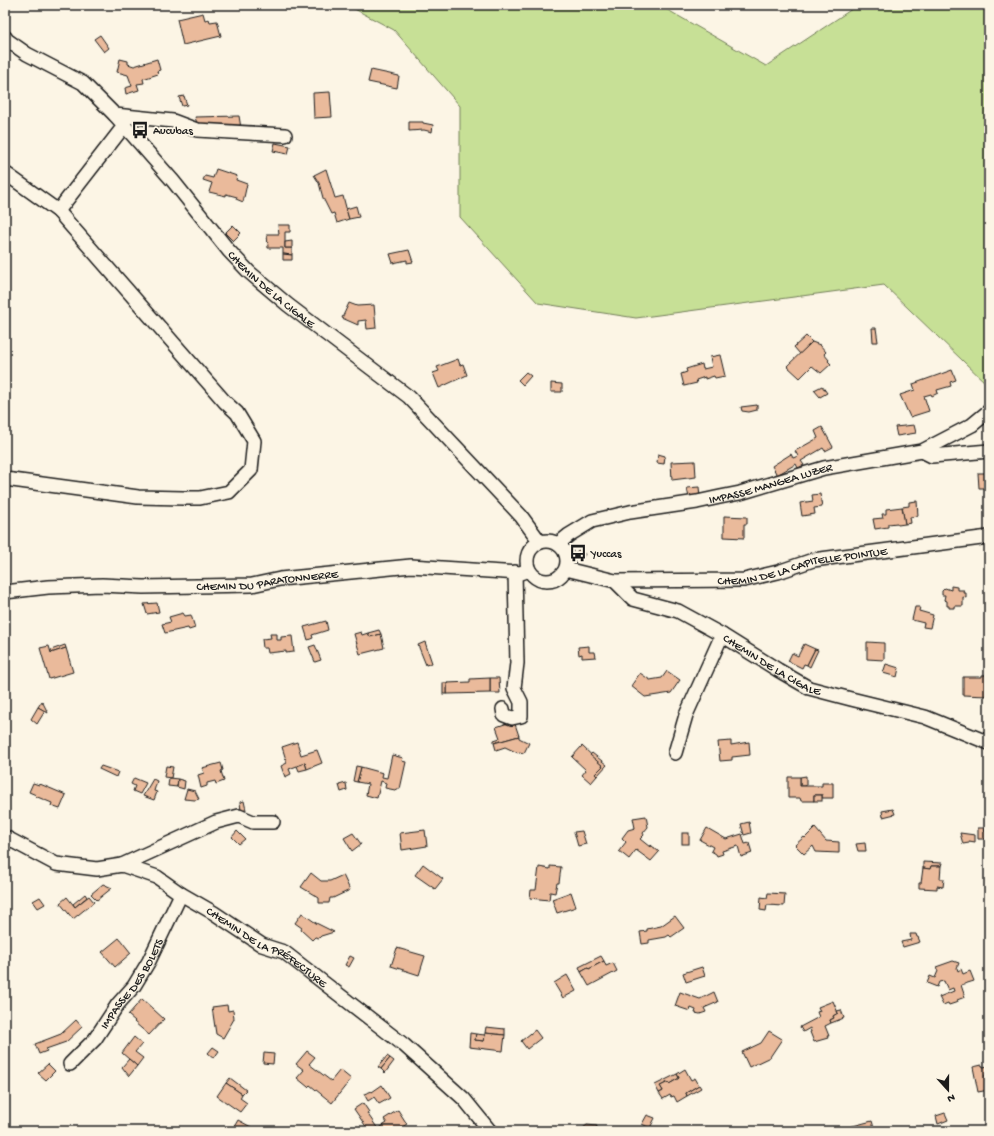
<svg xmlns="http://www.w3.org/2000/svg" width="994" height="1136" viewBox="0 0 994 1136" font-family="'Gochi Hand',sans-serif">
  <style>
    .green { fill: #c7e096; stroke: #727e59 }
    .building { fill: #eaba9b; stroke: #1c1c1c }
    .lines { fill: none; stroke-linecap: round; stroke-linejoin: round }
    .minor-casing { stroke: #1c1c1c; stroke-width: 16 }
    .minor { stroke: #fcf5e5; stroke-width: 13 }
    .labels { text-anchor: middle; stroke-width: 3.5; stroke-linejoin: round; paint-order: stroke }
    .poi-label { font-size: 12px; fill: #1c1c1c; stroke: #fcf5e5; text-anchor: start }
    .street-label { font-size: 12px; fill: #1c1c1c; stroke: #fcf5e5 }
  </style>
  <rect width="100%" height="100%" fill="#fcf5e5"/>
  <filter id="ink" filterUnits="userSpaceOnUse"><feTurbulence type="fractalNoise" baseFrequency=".025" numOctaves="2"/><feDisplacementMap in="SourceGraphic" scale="8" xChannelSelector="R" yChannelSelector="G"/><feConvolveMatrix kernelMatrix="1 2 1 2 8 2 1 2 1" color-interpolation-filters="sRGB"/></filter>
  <g filter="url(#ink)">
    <path class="green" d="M347,5H659L766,66L858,5H989V386L884,285L636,318L538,303L460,217V106L394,30Z"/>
    <g class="building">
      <path d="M203,13L205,20L209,19L210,22L217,21L221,36L183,45L177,19Z"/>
      <path d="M100,35L109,48L104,52L94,39Z"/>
      <path d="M120,59L128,61V64L134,66L157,59L160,70L157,71L158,74L143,79L144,83L137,84L139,90L126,94L125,88L132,86L128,75L117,72Z"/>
      <path d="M371,70L399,76L397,88L368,82Z"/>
      <path d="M330,92L332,117L314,118L313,93Z"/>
      <path d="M184,96L187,105L182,106L179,97Z"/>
      <path d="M239,116L241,128L198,127L195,117Z"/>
      <path d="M409,122H423V123L433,125L432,132L424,130L409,131Z"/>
      <path d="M275,143L290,146L288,154L273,151Z"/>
      <path d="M216,169L237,176L236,180L247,184L243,202L236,199L237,197L226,194V196L209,192L212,183L203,180L205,176L213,178Z"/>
      <path d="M326,169L335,198L343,196L349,219L337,223L334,213L331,214L323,198L319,183L314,175Z"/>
      <path d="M356,206L359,217L349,219L346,209Z"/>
      <path d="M233,225L241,233L233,241L225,233Z"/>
      <path d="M278,225H290V232H285V248H292V255L283,254V248H268L267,234H279Z"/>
      <path d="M292,241V248H285V242Z"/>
      <path d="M409,250L413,262L407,263V260L393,263L390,254Z"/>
      <path d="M283,254L292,255V260H283Z"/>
      <path d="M349,303L357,306L374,305L376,328L367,329L366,320L358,321V325L342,318Z"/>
      <path d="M872,328H876L878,342H873Z"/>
      <path d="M806,336L812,342L800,354L794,347Z"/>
      <path d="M812,342L820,345L826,352L824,354L829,360L828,361L831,364L821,373L812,366L800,378L787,366Z"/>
      <path d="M720,355L725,376L715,378L714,376L705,379V377L696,380L697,383L684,386L681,374L687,372L686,369L702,364L703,369L712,367L710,357Z"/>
      <path d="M458,359L460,365L463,364L467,375L439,388L433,373L439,371L437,367Z"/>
      <path d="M952,370L956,380L950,382L951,386L937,390L938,393L932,396L931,394L924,396L929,411L910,417L900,395L915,390L913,384Z"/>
      <path d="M526,372L531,376L523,385L518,380Z"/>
      <path d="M551,383L562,384V392H551Z"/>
      <path d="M822,386L827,393L820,397L814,390Z"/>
      <path d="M757,405V410L749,412L742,411L741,407Z"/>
      <path d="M914,425L916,433L897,436L895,427Z"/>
      <path d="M822,427L833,447L825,451L823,448L801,461L804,465L798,468L796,464L777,475L772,466L791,454L793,458L798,456L795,451L818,438L815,431Z"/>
      <path d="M658,454L665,456L664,464L657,463Z"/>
      <path d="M695,461L696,477L672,480L671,462Z"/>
      <path d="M978,473H989V488H979Z"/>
      <path d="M699,487L700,497L689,498L687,488Z"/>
      <path d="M820,494L822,507L814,508L815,514L802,516L800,503L813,501L812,495Z"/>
      <path d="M917,501L918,516L910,517L911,523L905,524L902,507L909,506V502Z"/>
      <path d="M902,507L905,524L898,525L897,523L888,524V527L875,529L873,519L883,518L882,514H886V509Z"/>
      <path d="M724,516L747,517V524H744V538L724,537Z"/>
      <path d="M578,550L585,554L582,559L575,554Z"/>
      <path d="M951,586L957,587V590H964L963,593H966V598L963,597V606H954V608H949V606H947V601L944,600L945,595H942V591L945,588L951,590Z"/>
      <path d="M157,603L159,612L147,614L144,604Z"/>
      <path d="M915,607H920L919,611L933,615L930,628L923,627L924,623L912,620Z"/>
      <path d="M183,613L185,616L191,615L195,628L189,630L188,628L165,633L162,624L171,622L169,617Z"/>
      <path d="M326,621L328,630L312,635L313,638L308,640L304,627Z"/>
      <path d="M379,630L381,634L370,637L368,633Z"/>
      <path d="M361,632L362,635L368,633L370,637L381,634L384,648L360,654L354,634Z"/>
      <path d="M270,634H277V640H281V637L292,636L294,652L286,653V651L268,653L267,648H263L262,639L271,638Z"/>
      <path d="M425,642L432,663L426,665L418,645Z"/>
      <path d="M867,642L884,643V660L867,659Z"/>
      <path d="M804,644L815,649L807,665L804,664L802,668L788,661L792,653L798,656Z"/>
      <path d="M65,645L66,648L51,653V650Z"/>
      <path d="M315,645L321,660L315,662L309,647Z"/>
      <path d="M49,646L51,653L66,648L73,672L49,679L40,648Z"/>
      <path d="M589,646V652H595L596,657L582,658V654L579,655L578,647Z"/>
      <path d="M815,649L818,650L810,667L807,665Z"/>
      <path d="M886,664L899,668L897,677L883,673Z"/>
      <path d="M667,671L680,680L671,693L645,697L631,686L640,673L650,680L662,678Z"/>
      <path d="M982,675H989V697L987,696L963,695V677H982Z"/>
      <path d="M490,678H499L500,693H490Z"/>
      <path d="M490,678V693L447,694V683L470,682V679Z"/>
      <rect x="443" y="683" width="4" height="11"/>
      <path d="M42,701L48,713L38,707Z"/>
      <path d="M38,707L45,711L37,724L31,719Z"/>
      <path d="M514,721L519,736L494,743V740L500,738L496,727Z"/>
      <path d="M519,736V738L529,743L524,753L519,752L518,753L505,747L496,750L494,743Z"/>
      <path d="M731,741V745L749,742L750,755L732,757V760L720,761L718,742Z"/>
      <path d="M297,742L301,755L317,750L322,763L307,769L305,763L289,769L291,774L285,777L281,766L287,763L282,747Z"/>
      <path d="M582,746L603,766L595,774L597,776L591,783L582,775L586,770L572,757Z"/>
      <path d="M592,753L607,765L597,776L595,774L603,766L590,755Z"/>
      <path d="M392,755L403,758L402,761L406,762L400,789H396L395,790L385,788L386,783L381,781L377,798L366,795L368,784L357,782L361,767L383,773L382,777L387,778Z"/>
      <path d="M221,763L223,770L221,771L224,781L216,784L215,781L207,783V786L201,788L198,775L204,773L202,768Z"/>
      <path d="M305,763L307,769L299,771L297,766Z"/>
      <path d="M101,766L118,772L116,777L99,769Z"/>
      <path d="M166,766L173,767L171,778L164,777Z"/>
      <path d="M356,766L361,767L357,782L353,781Z"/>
      <path d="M806,776V786H800V777Z"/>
      <path d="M788,777H800V786H822V783H833V798H822V795H814V801H801L800,798H788Z"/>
      <path d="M134,778L146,783L140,794L133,791L135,786L131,784Z"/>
      <path d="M169,778L178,779L177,787L168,786Z"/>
      <path d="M153,779L157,781L154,791L157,792L154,800L143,796Z"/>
      <path d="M178,779L185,781L184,789L177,787Z"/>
      <path d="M33,783L39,785L40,784L66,795L60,809L51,806L52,803L35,796L36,795L29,792Z"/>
      <path d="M346,783L347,790L341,792L339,785Z"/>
      <path d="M187,789L195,791L199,799L195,800L184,799Z"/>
      <rect x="814" y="795" width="8" height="6"/>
      <path d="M244,801L246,810L241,811L240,802Z"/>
      <path d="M893,809L895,814L883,817L882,811Z"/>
      <path d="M646,816L648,827L643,833L644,835L640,839L650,847L651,845L659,852L651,861L636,850L629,859L619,851L626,842L622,838L628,830L635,828L633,818Z"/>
      <path d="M749,822L751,833L744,835L741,824Z"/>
      <path d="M707,828L726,839L742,834L745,844L749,843L752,853L741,857L738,846L722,851L723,854L717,856L716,854L711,851L713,847L700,840Z"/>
      <path d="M815,828L826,841L839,842V853L816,852L813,846L804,854L795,845L804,837L805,838Z"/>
      <path d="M978,828H984L985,832H989V839H978Z"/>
      <path d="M425,830L427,846L402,850L400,833Z"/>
      <path d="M237,831L245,839L239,844L232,837Z"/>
      <path d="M582,831L586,844L578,846L574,832Z"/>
      <path d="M353,833L361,844L352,851L344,838Z"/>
      <rect x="682" y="833" width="7" height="11"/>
      <path d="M960,833L975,835V842L969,841V843L963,844Z"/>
      <path d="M865,843L866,851H858L856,844Z"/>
      <path d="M923,862L942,863L941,866H931L930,869L923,868Z"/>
      <path d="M423,864L443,879L435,889L415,875Z"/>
      <path d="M550,866L561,867L559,883H557L555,893L550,892L549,900L530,898L531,890H536L539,867L550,869Z"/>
      <path d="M931,866H941L940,879H944L943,887L937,886V889L919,888V883H921L923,868L930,869Z"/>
      <path d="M311,873L321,881H330L343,875L350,890L333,898H330L329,903H319V898L301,887Z"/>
      <path d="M103,884L112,888L97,900L91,894Z"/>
      <path d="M571,892L576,907L557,913L552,899Z"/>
      <path d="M768,893L785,894L784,906L767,905L766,911L760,910L761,897L767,898Z"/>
      <path d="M85,894L87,897L75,907L73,904Z"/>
      <path d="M89,896L94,902L73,919L60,903L67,897L75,907Z"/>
      <path d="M40,897L45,904L38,908L33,901Z"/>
      <path d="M302,913L316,923L334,932L321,936L319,938L315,937L312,940L301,930L302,928L295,923Z"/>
      <path d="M675,916L684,928L671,937L669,935L666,937L649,940V943L642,944L640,932L647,931V929L661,926Z"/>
      <path d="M910,934H916L917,937H918L920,942L903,947L901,942L911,940Z"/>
      <path d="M119,938L131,953L115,967L102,952Z"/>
      <path d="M397,948L425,956L419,975L391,966Z"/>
      <path d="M350,956L354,958L349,967L345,965Z"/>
      <path d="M601,956L604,961L589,969L588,968L581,972L579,967Z"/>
      <path d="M604,961L606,966L613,963L617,971L589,986L581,972L588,968L589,969Z"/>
      <path d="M953,961L959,963L957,968L958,971L961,969L963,974L970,971L974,981L961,985L965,997L957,1000L958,1002L949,1005L948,1003L943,1005L939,997L954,991L953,988L948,990L944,981L939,982L937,987L927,983L930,976L935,978L938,971L936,967Z"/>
      <path d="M702,967L705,976L686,982L683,973Z"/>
      <path d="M567,975L576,991L563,998L554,983Z"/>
      <path d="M680,992L700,999L714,992L718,1002L704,1008L706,1012L700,1014L695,1013L696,1010L691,1008L690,1011L675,1006Z"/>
      <path d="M142,999L164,1019L149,1035L134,1022L135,1021L128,1015Z"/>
      <path d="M833,1001L838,1013L833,1016L834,1018L830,1020L831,1023L825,1026L829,1036H827L828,1038L814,1042L810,1032H811L810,1028L803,1032L800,1027L819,1017L817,1012L820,1011L818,1007Z"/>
      <path d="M227,1005L228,1011L233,1010L234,1019L223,1038L216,1034L212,1007Z"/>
      <path d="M841,1010L844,1018L831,1023L830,1020L834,1018L833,1016L838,1013L837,1011Z"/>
      <path d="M76,1020L82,1027L66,1042L46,1049L47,1051L39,1054L35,1044L61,1034Z"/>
      <path d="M486,1027L505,1029V1035L485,1033Z"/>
      <path d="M535,1030L541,1038L527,1049L521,1041Z"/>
      <path d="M769,1031L782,1039L770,1057L749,1067L742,1052L761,1043Z"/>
      <path d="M470,1033L476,1034L475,1040L484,1041L485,1033L505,1035L503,1051L469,1047Z"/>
      <path d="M476,1034L485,1035L484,1041L475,1040Z"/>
      <path d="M134,1037L142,1044L135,1052L143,1058L137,1066L122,1053Z"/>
      <path d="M213,1047L219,1051L214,1058L208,1053Z"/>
      <path d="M307,1051L315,1057L309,1064L331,1081L340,1070L351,1079L332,1103L310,1085L308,1087L297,1078L304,1070L296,1064Z"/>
      <path d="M264,1053L274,1054L273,1064L263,1063Z"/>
      <path d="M387,1056L390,1058L381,1069L378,1067Z"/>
      <path d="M390,1058L394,1061L385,1073L381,1069Z"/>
      <path d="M129,1059L137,1066L129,1076L122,1067Z"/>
      <path d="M989,1063V1074L985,1075L986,1081L989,1080V1090L978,1092L973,1067L982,1065L983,1067L988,1066L987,1064Z"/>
      <path d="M48,1064L55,1071L46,1080L38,1073Z"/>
      <path d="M685,1069L691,1080L695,1078L699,1085L686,1093L687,1096L677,1102L674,1096L671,1097L670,1095L663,1099L659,1093L663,1091L660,1086L668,1082L669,1084L679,1078L677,1074Z"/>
      <path d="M677,1074L679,1078L669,1084L668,1082L660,1086L663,1091L659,1093L655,1085Z"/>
      <path d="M230,1078L246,1090L242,1094L226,1083Z"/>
      <path d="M226,1083L242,1094L240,1098L247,1103L240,1112L217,1096Z"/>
      <path d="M382,1085L390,1098L379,1104L374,1097L368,1101L364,1094L372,1091V1092Z"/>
      <path d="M699,1085L701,1088L687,1096L686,1093Z"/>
      <path d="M363,1103L369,1112L367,1113L378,1129L387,1123L384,1119L398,1110L407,1124L396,1131H369L354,1109Z"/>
      <path d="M945,1113L948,1120L938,1124L936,1116Z"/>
      <path d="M647,1115L655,1118L650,1128L642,1124Z"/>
      <path d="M238,1120L251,1127L249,1131H241L234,1127Z"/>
      <path d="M872,1121L875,1131H850L849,1127Z"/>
      <path d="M587,1125L597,1126L596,1130L588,1129L584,1131H579Z"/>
    </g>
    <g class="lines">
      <g class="minor-casing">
        <g id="minor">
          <path id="s1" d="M5,37L7,40L27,54L83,83L115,115L173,181L229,251L249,272L288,305L409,397L521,516L540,542"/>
          <path d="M115,115L173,121L197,130L285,135"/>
          <path d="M5,173L58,211L225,402L237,413L254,441L251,470L229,492L200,498H183L138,497L5,479"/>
          <path d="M58,211L124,126"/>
          <path d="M922,451L972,425L989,411"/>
          <circle cx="547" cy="561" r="20"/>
          <path id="s2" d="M558,544L569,535L592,521L630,512L697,502L720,497L740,493L824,468L922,451L932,456L989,451"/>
          <path id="s3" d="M566,569L615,581L633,599L678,611L722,635L778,670L809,688L851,699L925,717L989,743"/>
          <path id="s4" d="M615,581L744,580L778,572L813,560L989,537"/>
          <path id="s5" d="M5,592L48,587L102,585L143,587L252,585L280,579L411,566L520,573L529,570"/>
          <path d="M503,709L504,715L512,718L521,716V702L514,688L517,663L515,572"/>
          <path d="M675,753L686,715L722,635"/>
          <path id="s6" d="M5,837L56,864L97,869L122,865L157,877L181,894L214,913L262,945L284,952L404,1045L464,1099L490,1131"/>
          <path d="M122,865L216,822L239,816L253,822H273"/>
          <path id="s7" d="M70,1064L95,1039L118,1004L134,986L149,961L181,894"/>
        </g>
      </g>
      <use href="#minor" class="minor"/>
    </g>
  </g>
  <defs>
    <g id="bus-bare" transform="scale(1.38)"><path d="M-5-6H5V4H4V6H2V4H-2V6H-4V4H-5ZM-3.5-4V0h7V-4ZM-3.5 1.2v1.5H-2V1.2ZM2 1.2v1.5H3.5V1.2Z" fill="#1c1c1c" stroke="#fcf5e5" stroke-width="2.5" paint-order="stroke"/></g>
  </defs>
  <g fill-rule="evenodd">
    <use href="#bus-bare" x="140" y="130"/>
    <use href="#bus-bare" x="578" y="553"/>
  </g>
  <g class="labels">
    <g class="poi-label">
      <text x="153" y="134">Aucubas</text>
      <text x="591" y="557">Yuccas</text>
    </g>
    <g class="street-label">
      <text dy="4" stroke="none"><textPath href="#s1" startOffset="371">CHEMIN DE LA CIGALE</textPath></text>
      <text dy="4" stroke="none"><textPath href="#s2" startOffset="224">IMPASSE MANGEA LUZER</textPath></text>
      <text dy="4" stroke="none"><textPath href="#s4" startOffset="189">CHEMIN DE LA CAPITELLE POINTUE</textPath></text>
      <text dy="4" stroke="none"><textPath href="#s5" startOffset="263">CHEMIN DU PARATONNERRE</textPath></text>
      <text dy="4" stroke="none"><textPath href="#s3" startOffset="231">CHEMIN DE LA CIGALE</textPath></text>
      <text dy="4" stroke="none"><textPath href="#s6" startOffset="292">CHEMIN DE LA PRÉFECTURE</textPath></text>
      <text dy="4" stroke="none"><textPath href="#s7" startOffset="102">IMPASSE DES BOLETS</textPath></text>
    </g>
  </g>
  <rect width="994" height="1136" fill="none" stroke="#fcf5e5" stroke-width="20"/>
  <rect x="10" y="10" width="974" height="1116" fill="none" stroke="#1c1c1c" stroke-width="1.5" filter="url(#ink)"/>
  <g transform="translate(948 1090) rotate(159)" stroke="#fcf5e5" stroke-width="3" paint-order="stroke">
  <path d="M0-3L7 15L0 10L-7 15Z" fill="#1c1c1c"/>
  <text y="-6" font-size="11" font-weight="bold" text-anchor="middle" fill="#1c1c1c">N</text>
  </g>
</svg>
